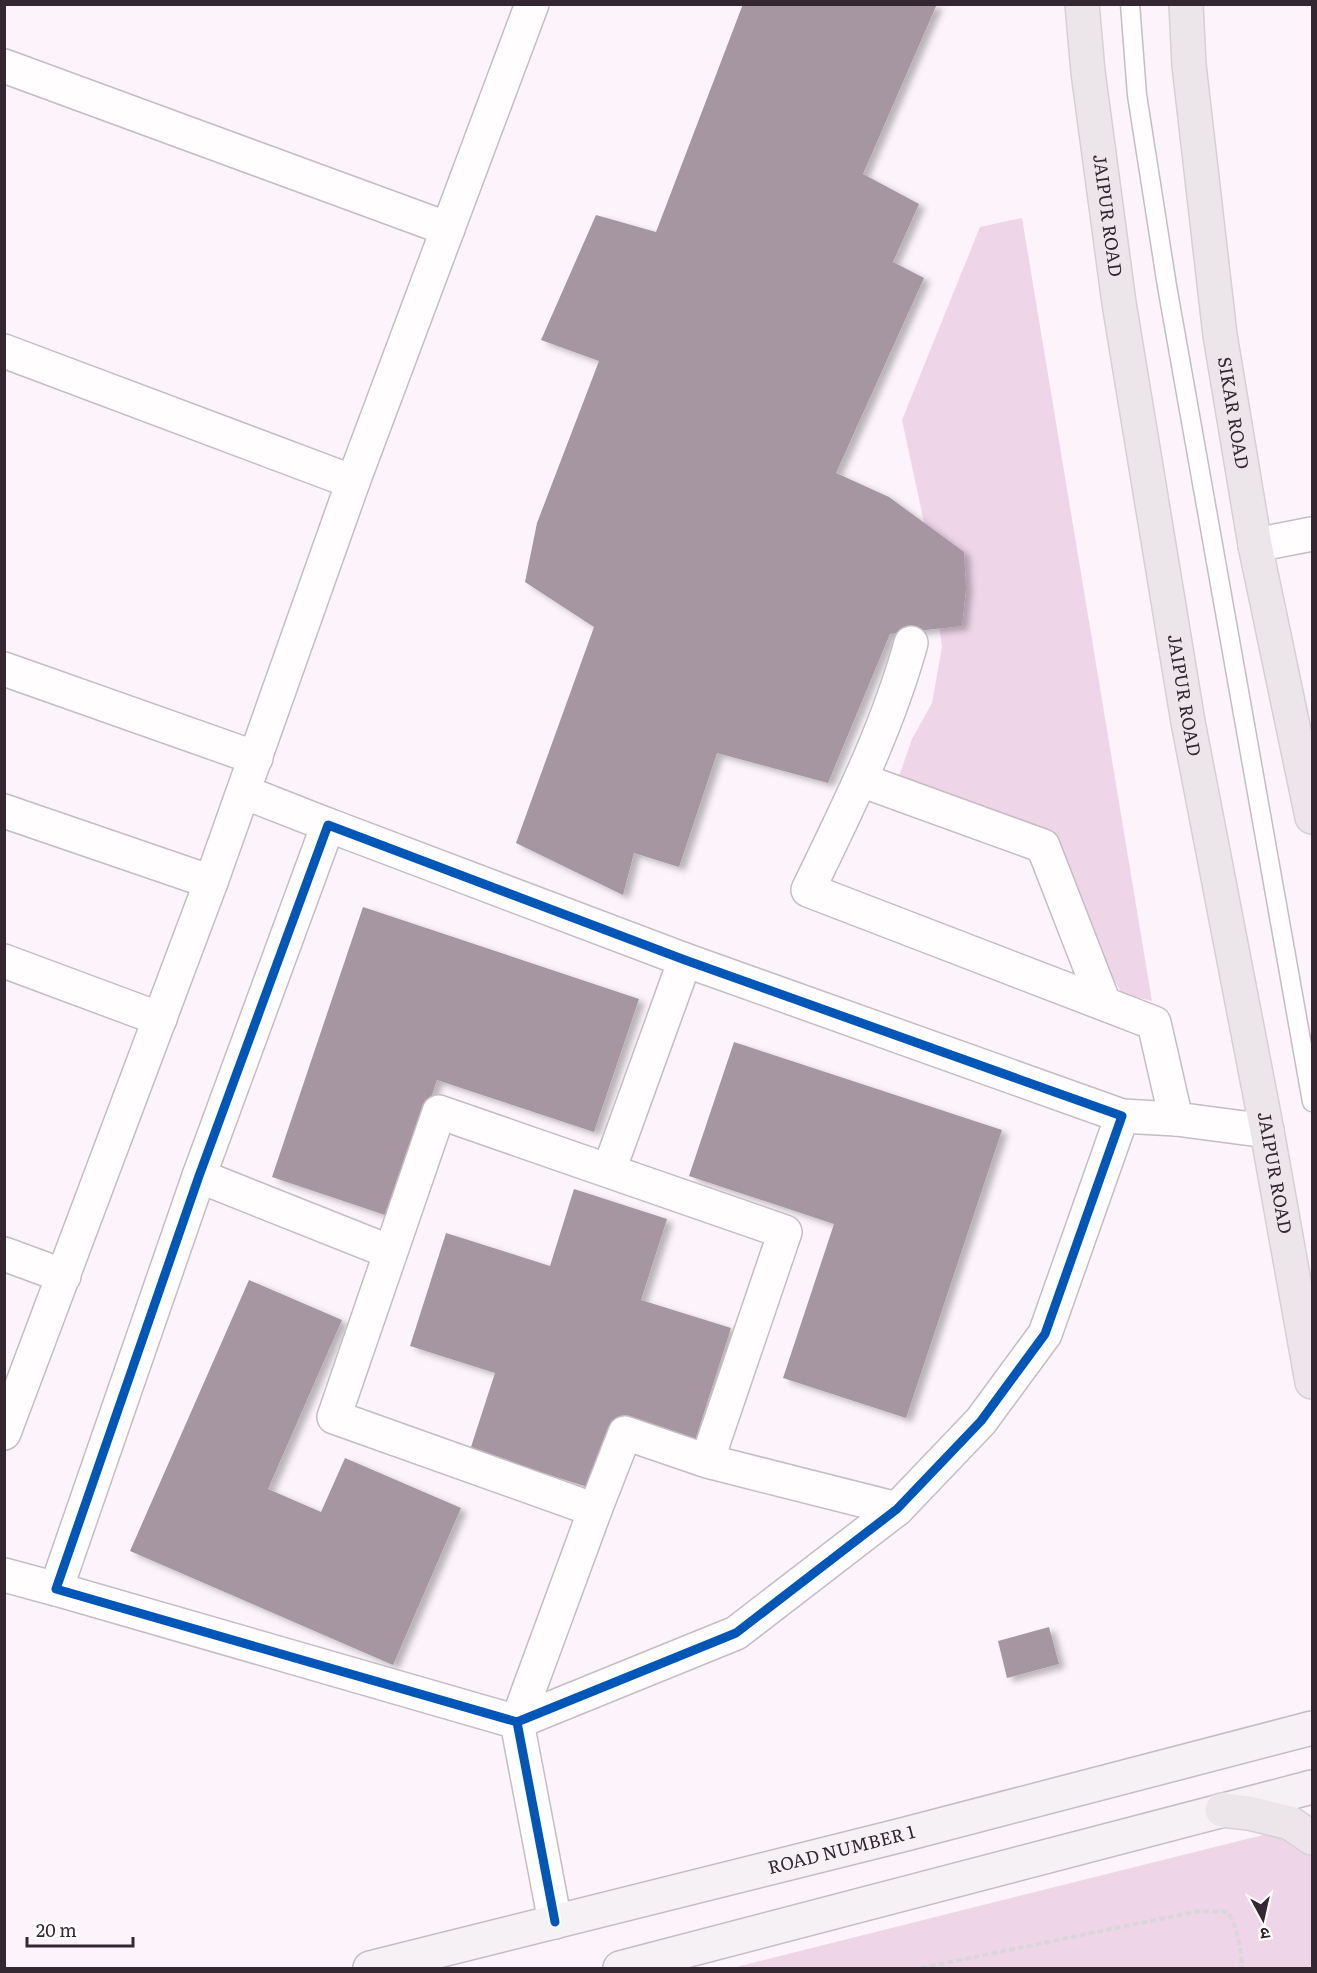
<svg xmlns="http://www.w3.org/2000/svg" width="1317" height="1973" viewBox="0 0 1317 1973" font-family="Literata,'Noto Sans Devanagari',serif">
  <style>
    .green { fill: #eed5e8 }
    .building { fill: #a596a1; filter: url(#shadow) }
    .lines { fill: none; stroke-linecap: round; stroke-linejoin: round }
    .lane-casing { stroke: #c6bcc4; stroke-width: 21 }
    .street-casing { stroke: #c6bcc4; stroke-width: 36 }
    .secondary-casing { stroke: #c6bcc4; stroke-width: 36 }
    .primary-casing { stroke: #d6d0d4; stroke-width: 36 }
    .path { stroke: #d9d7d9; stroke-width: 4; stroke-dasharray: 6 3; stroke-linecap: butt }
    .lane { stroke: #fffdfe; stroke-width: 18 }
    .street { stroke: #fffdfe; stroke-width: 33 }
    .secondary { stroke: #f5f1f4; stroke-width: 33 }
    .primary { stroke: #ece6eb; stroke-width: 33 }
    .cycleway-casing { stroke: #fff; stroke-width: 13 }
    .cycleway { stroke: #0057b8; stroke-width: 9 }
    .labels { text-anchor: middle; stroke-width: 6; stroke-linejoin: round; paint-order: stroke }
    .street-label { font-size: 18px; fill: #342731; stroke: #fff }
  </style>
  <defs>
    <filter id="shadow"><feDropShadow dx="6" dy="4" stdDeviation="3" flood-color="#0004"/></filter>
  </defs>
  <rect width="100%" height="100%" fill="#fcf4fa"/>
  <g class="green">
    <path d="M1022,218L1152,1001L1122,994L1103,959L1051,835L897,782L912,739L932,703L942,647L927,536L902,420L980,227Z"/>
    <path d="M1283,1830L1312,1846V1968H732Z"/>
  </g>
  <g class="building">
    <path d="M743,4H937L863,174L919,204L893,262L924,278L836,473L889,497L964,552L966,588L962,626L890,634L828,783L717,753L679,867L634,853L623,895L516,843L594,627L525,582L537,523L599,361L541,340L596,215L656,232Z"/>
    <path d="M363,907L639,999L594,1132L437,1080L391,1217L272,1177Z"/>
    <path d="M734,1042L1002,1130L906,1418L783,1378L834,1224L689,1176Z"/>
    <path d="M574,1189L667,1219L641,1300L731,1328L692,1450L611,1425L591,1488L470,1450L495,1373L410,1346L446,1233L550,1266Z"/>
    <path d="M249,1280L342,1320L268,1489L321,1512L345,1458L461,1508L393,1665L130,1551Z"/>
    <path d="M1049,1627L1059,1664L1007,1678L998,1641Z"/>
  </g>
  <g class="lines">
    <g class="lane-casing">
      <path id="lane" d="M1130,4L1137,95L1167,286L1312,1102"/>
    </g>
    <g class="street-casing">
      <g id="street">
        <path d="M4,66L448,229"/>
        <path d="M4,351L353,482"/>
        <path d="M1255,545L1312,534"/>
        <path d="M911,643C887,730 847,809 808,890L1154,1023L1176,1119"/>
        <path d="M4,669L256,758"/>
        <path d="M861,780L1043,846L1104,1003"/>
        <path d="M244,792L328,825"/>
        <path d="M4,811L211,882"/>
        <path d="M4,961L160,1019"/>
        <path d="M1122,1116L1176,1119L1267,1131"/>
        <path d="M609,1170L685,960"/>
        <path d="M199,1176L390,1252"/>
        <path d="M4,1254L64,1276"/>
        <path d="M4,1433L211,882L353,482L532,4"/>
        <path d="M707,1461L785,1232L439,1112L334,1417L595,1510L625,1433L707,1461L897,1509"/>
        <path d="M4,1575L56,1589"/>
        <path d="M517,1722L736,1633L897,1509L981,1421L1045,1334L1122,1116L685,960L328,825L199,1176L56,1589L517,1722L555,1922"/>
        <path d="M517,1722L595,1510"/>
      </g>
    </g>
    <g class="secondary-casing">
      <g id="secondary">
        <path id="s1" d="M370,1968L902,1835L1312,1728"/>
        <path d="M620,1968L1312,1787"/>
      </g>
    </g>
    <g class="primary-casing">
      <g id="primary">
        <path id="s2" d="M1082,4L1088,72L1119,303L1188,722L1267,1131L1312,1382"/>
        <path id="s3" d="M1186,4L1189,65L1220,335L1255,545L1312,817"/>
        <path d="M1222,1810L1249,1813L1290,1823L1312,1838"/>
      </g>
    </g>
    <path class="path" d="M921,1968L1199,1911L1228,1912C1238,1929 1241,1949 1242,1968"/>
    <use href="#lane" class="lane"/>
    <use href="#street" class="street"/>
    <use href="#secondary" class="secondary"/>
    <use href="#primary" class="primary"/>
    <g class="cycleway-casing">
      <path id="cycleway" d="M517,1722L736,1633L897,1509L981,1421L1045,1334L1122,1116L685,960L328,825L199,1176L56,1589L517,1722L555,1922"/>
    </g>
    <use href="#cycleway" class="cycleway"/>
  </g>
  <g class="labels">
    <g class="street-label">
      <text dy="6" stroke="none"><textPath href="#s2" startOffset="213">JAIPUR ROAD</textPath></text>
      <text dy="6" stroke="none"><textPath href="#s3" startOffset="412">SIKAR ROAD</textPath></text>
      <text dy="6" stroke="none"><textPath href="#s2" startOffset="699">JAIPUR ROAD</textPath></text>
      <text dy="6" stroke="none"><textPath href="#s2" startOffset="1185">JAIPUR ROAD</textPath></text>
      <text dy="6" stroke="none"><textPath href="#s1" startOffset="486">ROAD NUMBER 1</textPath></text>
    </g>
  </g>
  <rect width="1317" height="1973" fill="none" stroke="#342731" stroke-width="12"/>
  <g transform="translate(1263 1919) rotate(172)" stroke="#ffffff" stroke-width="4.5" paint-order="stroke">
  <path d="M0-4.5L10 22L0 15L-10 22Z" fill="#342731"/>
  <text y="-9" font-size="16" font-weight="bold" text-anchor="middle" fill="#342731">उ</text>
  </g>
  <path d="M27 1937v9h106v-9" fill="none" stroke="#342731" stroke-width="3"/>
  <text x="36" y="1937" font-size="18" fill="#342731" stroke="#ffffff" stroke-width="4.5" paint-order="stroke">20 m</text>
</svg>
